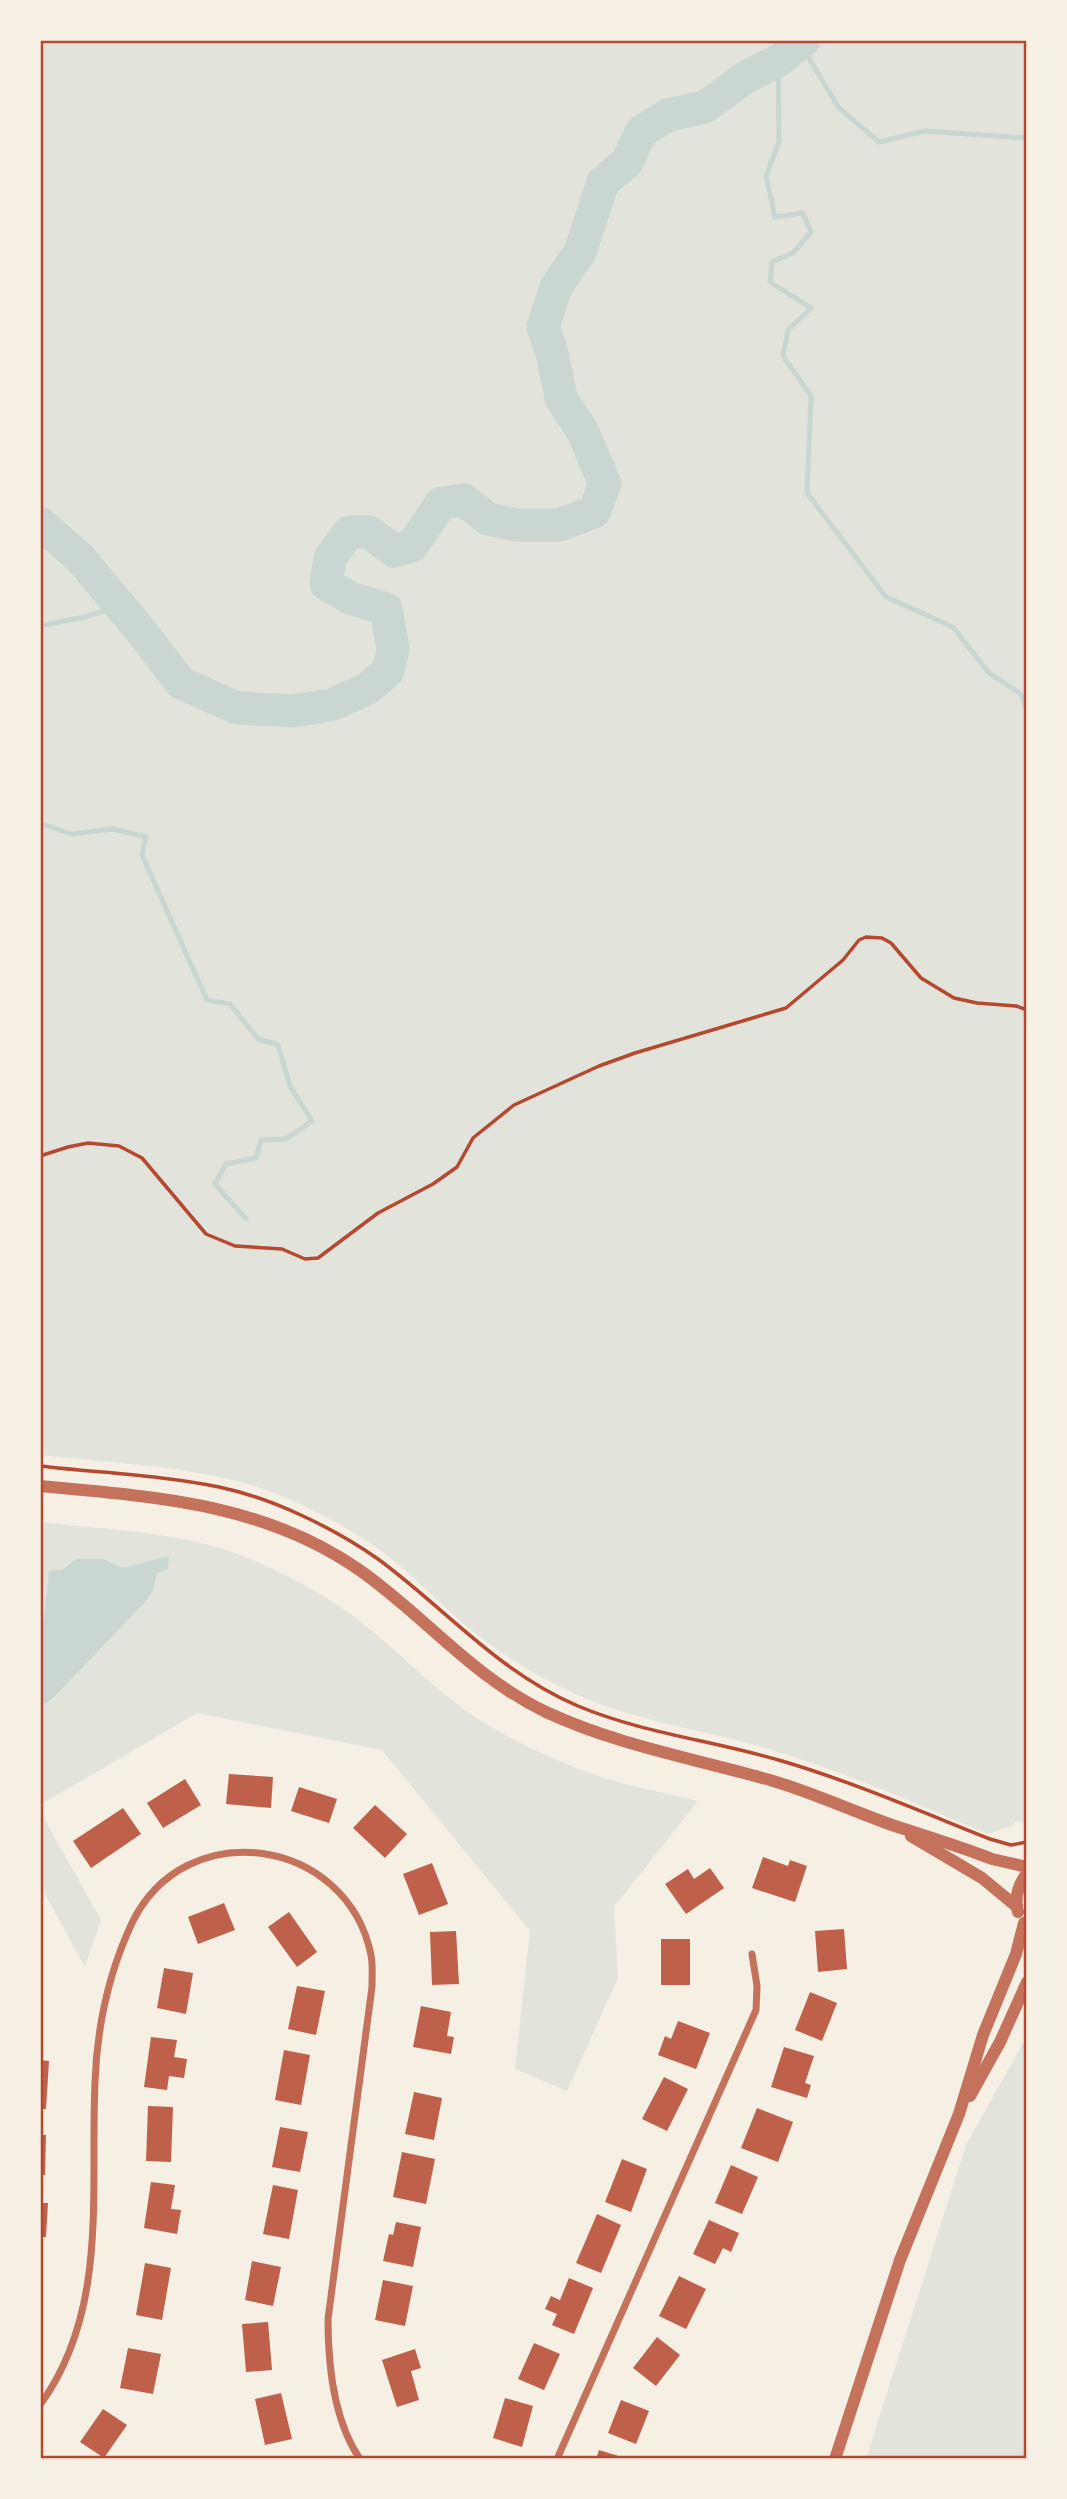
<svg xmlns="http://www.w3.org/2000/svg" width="1067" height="2499" viewBox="0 0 1067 2499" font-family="Georgia,serif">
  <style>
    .green { fill: #e2e4dc }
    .water { fill: #c9d6d2 }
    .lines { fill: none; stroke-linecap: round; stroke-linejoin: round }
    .stream { stroke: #c9d6d2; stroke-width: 5 }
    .river { stroke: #c9d6d2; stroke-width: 33 }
    .building { fill: #bf614a }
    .path { stroke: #b5482f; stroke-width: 3.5 }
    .minor { stroke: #c5725c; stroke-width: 7 }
    .tertiary { stroke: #c5725c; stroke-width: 12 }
    .neatline { fill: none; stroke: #b5482f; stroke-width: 2.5 }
  </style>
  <rect width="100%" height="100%" fill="#f6efe4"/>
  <g class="green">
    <path d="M40,40H1027V1824L1016,1821L1014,1825L987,1834C911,1801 835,1768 755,1745C692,1728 627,1719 567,1690C531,1673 496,1651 465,1625C434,1599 407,1568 373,1545C330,1517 280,1491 229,1479C168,1465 103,1462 40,1455Z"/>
    <path d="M40,1522C108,1530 190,1532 253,1560C294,1578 337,1601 371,1630C406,1659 434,1689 472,1715C511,1741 557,1762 601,1777C632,1787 666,1793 698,1801L614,1907L618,1978L567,2091L515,2069L530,1931L382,1750L197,1713L40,1805Z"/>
    <path d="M40,1811L101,1920L85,1967L40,1885Z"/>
    <path d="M1027,2036V2459H866L966,2145Z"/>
  </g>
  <path class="water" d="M169,1556L168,1569L157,1573L153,1590L147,1600L54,1697L47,1703L40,1704V1625L44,1619L49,1571L62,1570L76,1559H103L123,1568Z"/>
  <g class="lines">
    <g class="stream">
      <path d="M801,45L839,108L879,142L925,131L1027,138"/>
      <path d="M778,61L779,142L766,176L775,217L803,213L811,232L793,253L772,262L770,282L811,308L788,330L783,356L811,396L807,493L886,597L953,627L989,673L1021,694L1027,711"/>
      <path d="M40,628L44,625L85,617L120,606"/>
      <path d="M40,823L71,834L113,829L146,837L142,855L207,1000L230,1004L258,1039L278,1045L290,1086L312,1121L286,1139L261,1140L256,1158L226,1164L215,1184L246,1219"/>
    </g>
    <path class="river" d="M40,523L80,558L137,626L181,683L237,708L292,711L331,705L367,689L388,671L393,649L386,609L350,598L326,584L330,558L349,532H369L394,551L412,546L441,503L464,500L488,519L516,525H559L594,512L605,484L582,430L561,398L553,357L543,327L556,287L580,252L603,182L627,162L641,132L668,115L705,107L746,77L778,61L804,40"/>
  </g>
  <g class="building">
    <path d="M229,1774L273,1777L271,1808L226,1804Z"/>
    <path d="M185,1779L201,1805L163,1828L147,1803Z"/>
    <path d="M299,1787L337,1799L329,1823L291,1811Z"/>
    <path d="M375,1805L407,1834L385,1858L353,1828Z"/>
    <path d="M123,1808L141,1834L91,1868L73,1841Z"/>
    <path d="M763,1857L788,1866L790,1860L807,1866L795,1902L752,1888Z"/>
    <path d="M432,1863L448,1904L419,1915L403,1874Z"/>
    <path d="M710,1868L724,1888L686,1914L665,1884L688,1869L694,1879Z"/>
    <path d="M224,1903L235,1930L198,1944L188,1917Z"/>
    <path d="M289,1912L317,1952L297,1967L268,1927Z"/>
    <path d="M844,1929L847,1969L818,1972L815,1931Z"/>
    <path d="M456,1931L459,1984L432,1985L430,1932Z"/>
    <rect x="661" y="1939" width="29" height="46"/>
    <path d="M164,1968L193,1973L186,2014L157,2008Z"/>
    <path d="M297,1986L325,1991L316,2035L288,2029Z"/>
    <path d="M810,1992L837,2003L822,2041L795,2030Z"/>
    <path d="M421,2006L451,2012L447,2036L454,2037L451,2054L413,2047Z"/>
    <path d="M678,2021L710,2033L696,2069L658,2055L665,2036L671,2039Z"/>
    <path d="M151,2037L177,2040L174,2057L187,2059L184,2078L169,2076L167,2090L144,2087Z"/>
    <path d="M784,2047L814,2056L805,2083L811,2085L807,2098L771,2087Z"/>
    <path d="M284,2050L310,2055L301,2105L275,2100Z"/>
    <path d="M40,2060L49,2061L46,2109H40Z"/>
    <path d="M664,2077L688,2089L667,2131L642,2119Z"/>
    <path d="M414,2092L442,2098L434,2140L405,2134Z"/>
    <path d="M148,2106L173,2107L171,2162L146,2161Z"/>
    <path d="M757,2108L793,2122L778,2162L741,2148Z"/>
    <path d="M280,2127L308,2132L300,2172L272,2167Z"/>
    <path d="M40,2135H46L45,2175H40Z"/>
    <path d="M402,2152L435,2159L426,2204L393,2197Z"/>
    <path d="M622,2159L647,2169L631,2212L605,2202Z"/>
    <path d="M731,2165L758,2177L742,2214L715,2203Z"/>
    <path d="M151,2182L175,2185L171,2209L181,2210L177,2234L144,2228Z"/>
    <path d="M273,2185L298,2190L289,2239L263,2234Z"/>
    <path d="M40,2203H48L46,2237H40Z"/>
    <path d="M597,2214L621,2225L601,2273L576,2263Z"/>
    <path d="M709,2220L739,2233L731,2252L723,2248L715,2264L693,2254Z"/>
    <path d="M396,2222L421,2227L413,2267L383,2261L389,2234L393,2235Z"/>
    <path d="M252,2261L281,2267L273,2306L245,2300Z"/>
    <path d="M145,2263L171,2268L162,2320L136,2315Z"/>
    <path d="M679,2276L706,2289L686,2329L659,2316Z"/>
    <path d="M569,2278L593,2288L574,2334L552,2325L557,2314L545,2309L551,2296L560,2300Z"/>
    <path d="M383,2280L413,2286L405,2326L375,2320Z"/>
    <path d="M268,2322L272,2370L246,2372L242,2324Z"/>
    <path d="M657,2337L680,2355L656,2386L633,2368Z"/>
    <path d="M534,2343L560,2354L544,2390L518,2379Z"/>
    <path d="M128,2348L161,2354L153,2394L120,2388Z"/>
    <path d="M415,2349L421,2368L411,2371L419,2400L397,2407L382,2360Z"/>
    <path d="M281,2393L292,2439L265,2445L255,2399Z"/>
    <path d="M505,2398L533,2406L522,2447L493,2438Z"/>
    <path d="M621,2400L649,2411L636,2444L608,2433Z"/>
    <path d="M103,2409L127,2425L104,2458L80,2442Z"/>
    <path d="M599,2450L625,2458V2459H596Z"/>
  </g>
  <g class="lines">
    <g class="path">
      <path d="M40,1156L68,1147L88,1143L119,1146L142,1158L206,1234L235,1246L282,1249L305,1259L318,1258L378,1213L433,1184L457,1167L473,1138L514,1105L599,1066L635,1053L786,1008L843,960L859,940L866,937L882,938L891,943L921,978L954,998L977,1003L1016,1006L1027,1010"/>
      <path d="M40,1466C100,1473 160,1475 219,1487C272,1498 334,1528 378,1559C446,1609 498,1672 578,1706C642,1733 715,1741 782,1761C853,1782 922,1812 990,1839L1011,1845L1027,1842"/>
    </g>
    <g class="minor">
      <path d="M40,2405C109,2310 90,2192 95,2082C97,2028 109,1972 132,1923C185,1813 347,1837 371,1955C373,1965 372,1976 372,1987L328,2319C328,2365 333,2420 360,2459"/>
      <path d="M557,2459L756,2010L757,1986L752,1954"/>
    </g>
    <g class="tertiary">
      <path d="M40,1486C153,1497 261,1502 358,1569C423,1614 472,1677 546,1712C619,1746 697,1759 773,1781C814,1793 852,1811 892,1825C925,1836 959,1846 992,1859L1027,1867"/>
      <path d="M911,1836L982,1878L1017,1907"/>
      <path d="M1018,1912C1014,1898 1018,1885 1027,1873"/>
      <path d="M970,2096L1000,2042L1027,1982"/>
      <path d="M835,2459L900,2260L959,2114L983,2035L1016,1954L1024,1923"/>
    </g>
  </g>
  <rect width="1067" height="2499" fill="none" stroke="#f6efe4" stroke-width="84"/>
  <rect x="42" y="42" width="983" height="2415" class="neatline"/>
</svg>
